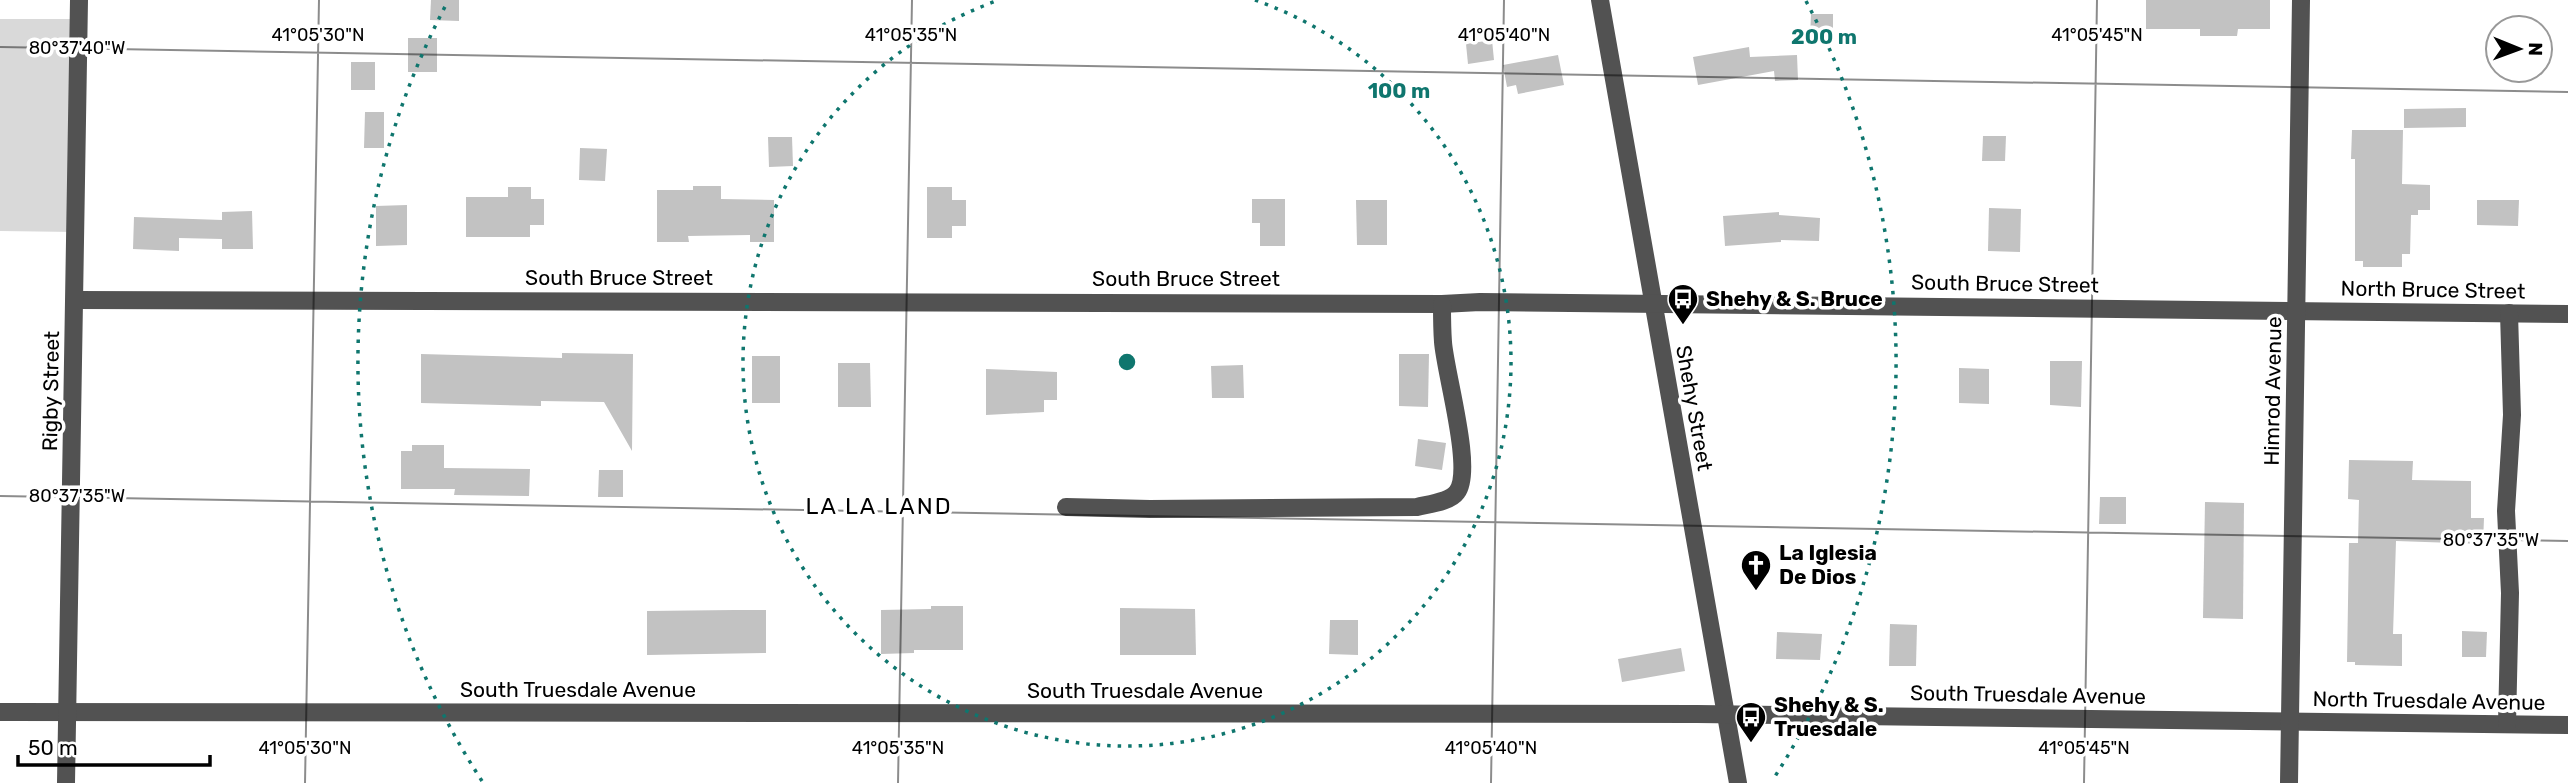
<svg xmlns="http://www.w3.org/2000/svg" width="2568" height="783" viewBox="0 0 2568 783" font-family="Rubik,sans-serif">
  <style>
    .green { fill: #d9d9d9 }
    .building { fill: #c2c2c2 }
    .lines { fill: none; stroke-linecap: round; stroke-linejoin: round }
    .minor { stroke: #525252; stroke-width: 18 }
    .ticks { fill: none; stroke: #000; stroke-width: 2; stroke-opacity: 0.45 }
    .ring { fill: none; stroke: #0f766e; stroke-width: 3.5; stroke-dasharray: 3.5 7 }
    .labels { text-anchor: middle; stroke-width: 7; stroke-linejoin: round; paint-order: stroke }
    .street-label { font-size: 21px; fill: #000; stroke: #fff }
    .poi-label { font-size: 21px; font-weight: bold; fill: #000; stroke: #fff; text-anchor: start }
    .neighbourhood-label { font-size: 23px; letter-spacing: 2px; fill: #000; stroke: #fff }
    .ticks-label { font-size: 18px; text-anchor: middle; fill: #000; stroke: #fff; stroke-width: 7; stroke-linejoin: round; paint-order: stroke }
    .centre { fill: #0f766e; stroke: #fff; stroke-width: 3.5 }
    .ring-label { font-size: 21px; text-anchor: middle; font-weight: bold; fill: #0f766e; stroke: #fff; stroke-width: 7; stroke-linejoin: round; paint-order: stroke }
  </style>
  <rect width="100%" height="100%" fill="#fff"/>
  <path class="green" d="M0,19H79L75,232L0,231Z"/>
  <g class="building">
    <path d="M431,0H459V21L430,20Z"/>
    <path d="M2146,0H2270V29H2238L2237,36H2200V29H2146Z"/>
    <path d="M1811,14H1833V39H1810Z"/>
    <rect x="408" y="38" width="29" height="34"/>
    <path d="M1492,40L1494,60L1468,64L1466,44Z"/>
    <path d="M1749,47L1750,57L1797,55L1798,80L1775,81L1774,71L1698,85L1693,57Z"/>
    <path d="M1558,55L1564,85L1518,94L1516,85L1507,87L1503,65Z"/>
    <rect x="351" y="62" width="24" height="28"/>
    <path d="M2466,108V127L2404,128V109Z"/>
    <path d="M365,112H384V148H364Z"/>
    <path d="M2352,130H2403L2402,184L2430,185V210H2418V215H2411L2410,254H2402V267H2363V261H2355V159H2351Z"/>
    <path d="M1983,136H2006L2005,161H1982Z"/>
    <path d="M768,137H792L793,166L769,167Z"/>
    <path d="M580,148L607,149L605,181L579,180Z"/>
    <path d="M693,186H721V199L774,200V242H750V235L688,236L689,242H657V190H693Z"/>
    <path d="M508,187H531V199H544V225H530V237H466V197H508Z"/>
    <path d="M927,187H952V200H966V226H952V238H927Z"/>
    <path d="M1252,199H1285V246H1260V223H1252Z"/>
    <path d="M1356,200H1387V245H1357Z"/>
    <path d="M2477,200H2519L2518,226L2477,225Z"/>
    <path d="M407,205V245L376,246V206Z"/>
    <path d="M1989,208L2021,209L2020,252L1988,251Z"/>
    <path d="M252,211L253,249H222V239L179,238V251L133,249L134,217L222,220V212Z"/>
    <path d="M1779,212V215L1820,218L1819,241L1781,240V242L1725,246L1723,216Z"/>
    <path d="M562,353L633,354L632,451L604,402L541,401V406L421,403V354L562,358Z"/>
    <path d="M1399,354H1429L1428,407L1399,406Z"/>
    <rect x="752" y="356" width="28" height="47"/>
    <path d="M2050,361H2082L2081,407L2050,405Z"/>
    <path d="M838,363H870L871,407H838Z"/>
    <path d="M1243,365L1244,398H1212L1211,366Z"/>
    <path d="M1959,368L1989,369V404L1959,403Z"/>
    <path d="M986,369L1057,372V400H1044V412L986,415Z"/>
    <path d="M1418,439L1446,443L1442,470L1415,466Z"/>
    <path d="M412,445H444V468L530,469L529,496L454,495L455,489H401V451H412Z"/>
    <path d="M2349,460L2413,461L2412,480L2471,481V518H2484L2483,544L2396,541L2393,634H2402V666L2355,665V662H2347L2349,543H2358L2359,500L2348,499Z"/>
    <path d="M599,470H623V497H598Z"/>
    <path d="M2100,497H2126V524H2099Z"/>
    <path d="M2205,502L2244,503L2243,619L2203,618Z"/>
    <path d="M931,606H963V650H914V653L881,654V610L931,609Z"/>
    <path d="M1120,608L1195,609L1196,655H1120Z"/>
    <path d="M734,610H766V653L647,655V611Z"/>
    <path d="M1330,620H1358V655L1329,654Z"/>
    <path d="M1890,624L1917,625L1916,666H1889Z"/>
    <path d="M2462,631L2487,632L2486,657H2462Z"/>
    <path d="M1777,632L1822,634L1820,660L1776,659Z"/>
    <path d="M1681,648L1685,671L1622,682L1618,659Z"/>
  </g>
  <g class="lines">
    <g class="minor">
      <path d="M1600,0L1738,783"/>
      <path d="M75,300L1442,304L1480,302L2568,314"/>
      <path d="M1066,507L1150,509L1417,507C1429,504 1450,502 1457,492C1474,470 1445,372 1443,342C1442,329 1442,316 1442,304"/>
      <path d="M0,712L1697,714L2568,725"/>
      <path d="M2507,724L2510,593L2506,511L2512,415L2509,313"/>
      <path d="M66,783L79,0"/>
      <path d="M2289,783L2301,0"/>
    </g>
  </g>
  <path class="ticks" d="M0,47L2568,92M0,496L2568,541M305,783L319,0M898,783L912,0M1491,783L1504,0M2084,783L2097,0"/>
  <g class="ring">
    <path d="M1255 0A384 384 0 1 1 999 0"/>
    <path d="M482 781A769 769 0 0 1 448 1M1806 1A769 769 0 0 1 1772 781"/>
  </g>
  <defs>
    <g id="bus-pin" transform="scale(1.575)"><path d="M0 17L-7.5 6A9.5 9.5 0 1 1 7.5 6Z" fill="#000" stroke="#fff"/><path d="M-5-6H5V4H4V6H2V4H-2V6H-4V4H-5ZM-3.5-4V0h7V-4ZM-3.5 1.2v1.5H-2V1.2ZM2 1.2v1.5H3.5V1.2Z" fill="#fff"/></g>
    <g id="church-pin" transform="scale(1.575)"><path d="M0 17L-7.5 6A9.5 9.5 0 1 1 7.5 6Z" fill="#000" stroke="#fff"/><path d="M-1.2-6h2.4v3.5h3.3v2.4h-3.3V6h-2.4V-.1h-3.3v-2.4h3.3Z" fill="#fff"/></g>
  </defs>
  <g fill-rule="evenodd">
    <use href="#bus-pin" x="1683" y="299"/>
    <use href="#church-pin" x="1756" y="565"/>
    <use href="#bus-pin" x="1751" y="717"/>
  </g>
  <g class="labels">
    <g class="street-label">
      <text x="619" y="285">South Bruce Street</text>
      <text x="1186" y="286">South Bruce Street</text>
      <text transform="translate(2005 284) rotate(1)" y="7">South Bruce Street</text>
      <text transform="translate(2433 290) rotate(1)" y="7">North Bruce Street</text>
      <text transform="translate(51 391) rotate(-89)" y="7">Rigby Street</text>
      <text transform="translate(2273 391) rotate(-89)" y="7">Himrod Avenue</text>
      <text transform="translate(1694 408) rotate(80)" y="7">Shehy Street</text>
      <text x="578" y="697">South Truesdale Avenue</text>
      <text x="1145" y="698">South Truesdale Avenue</text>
      <text transform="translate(2028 695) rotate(1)" y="7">South Truesdale Avenue</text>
      <text transform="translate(2429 701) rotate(1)" y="7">North Truesdale Avenue</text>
    </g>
    <g class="poi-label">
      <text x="1706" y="306">Shehy &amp; S. Bruce</text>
      <text x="1779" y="560">La Iglesia<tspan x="1779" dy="24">De Dios</tspan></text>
      <text x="1774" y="712">Shehy &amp; S.<tspan x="1774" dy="24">Truesdale</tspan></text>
    </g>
    <g class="neighbourhood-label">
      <text x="879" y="514">LA LA LAND</text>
    </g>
  </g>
  <g class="ticks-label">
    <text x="318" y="41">41°05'30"N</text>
    <text x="911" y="41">41°05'35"N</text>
    <text x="1504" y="41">41°05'40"N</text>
    <text x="2097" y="41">41°05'45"N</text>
    <text x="77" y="54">80°37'40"W</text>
    <text x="77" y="502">80°37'35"W</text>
    <text x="2491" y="546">80°37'35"W</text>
    <text x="305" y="754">41°05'30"N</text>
    <text x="898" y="754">41°05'35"N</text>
    <text x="1491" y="754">41°05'40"N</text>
    <text x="2084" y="754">41°05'45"N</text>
  </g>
  <circle cx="1127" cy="362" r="10" class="centre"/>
  <g class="ring-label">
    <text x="1824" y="44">200 m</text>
    <text x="1399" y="98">100 m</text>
  </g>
  <g transform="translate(2519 49) rotate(91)"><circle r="33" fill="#ffffff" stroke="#999999" stroke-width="2"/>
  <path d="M0-5L12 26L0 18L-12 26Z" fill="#000000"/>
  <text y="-10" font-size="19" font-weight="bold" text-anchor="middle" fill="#000000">N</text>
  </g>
  <path d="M18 755v10h192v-10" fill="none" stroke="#000000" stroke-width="3.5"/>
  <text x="28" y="755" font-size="21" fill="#000000" stroke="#ffffff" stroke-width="5" paint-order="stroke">50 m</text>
</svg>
